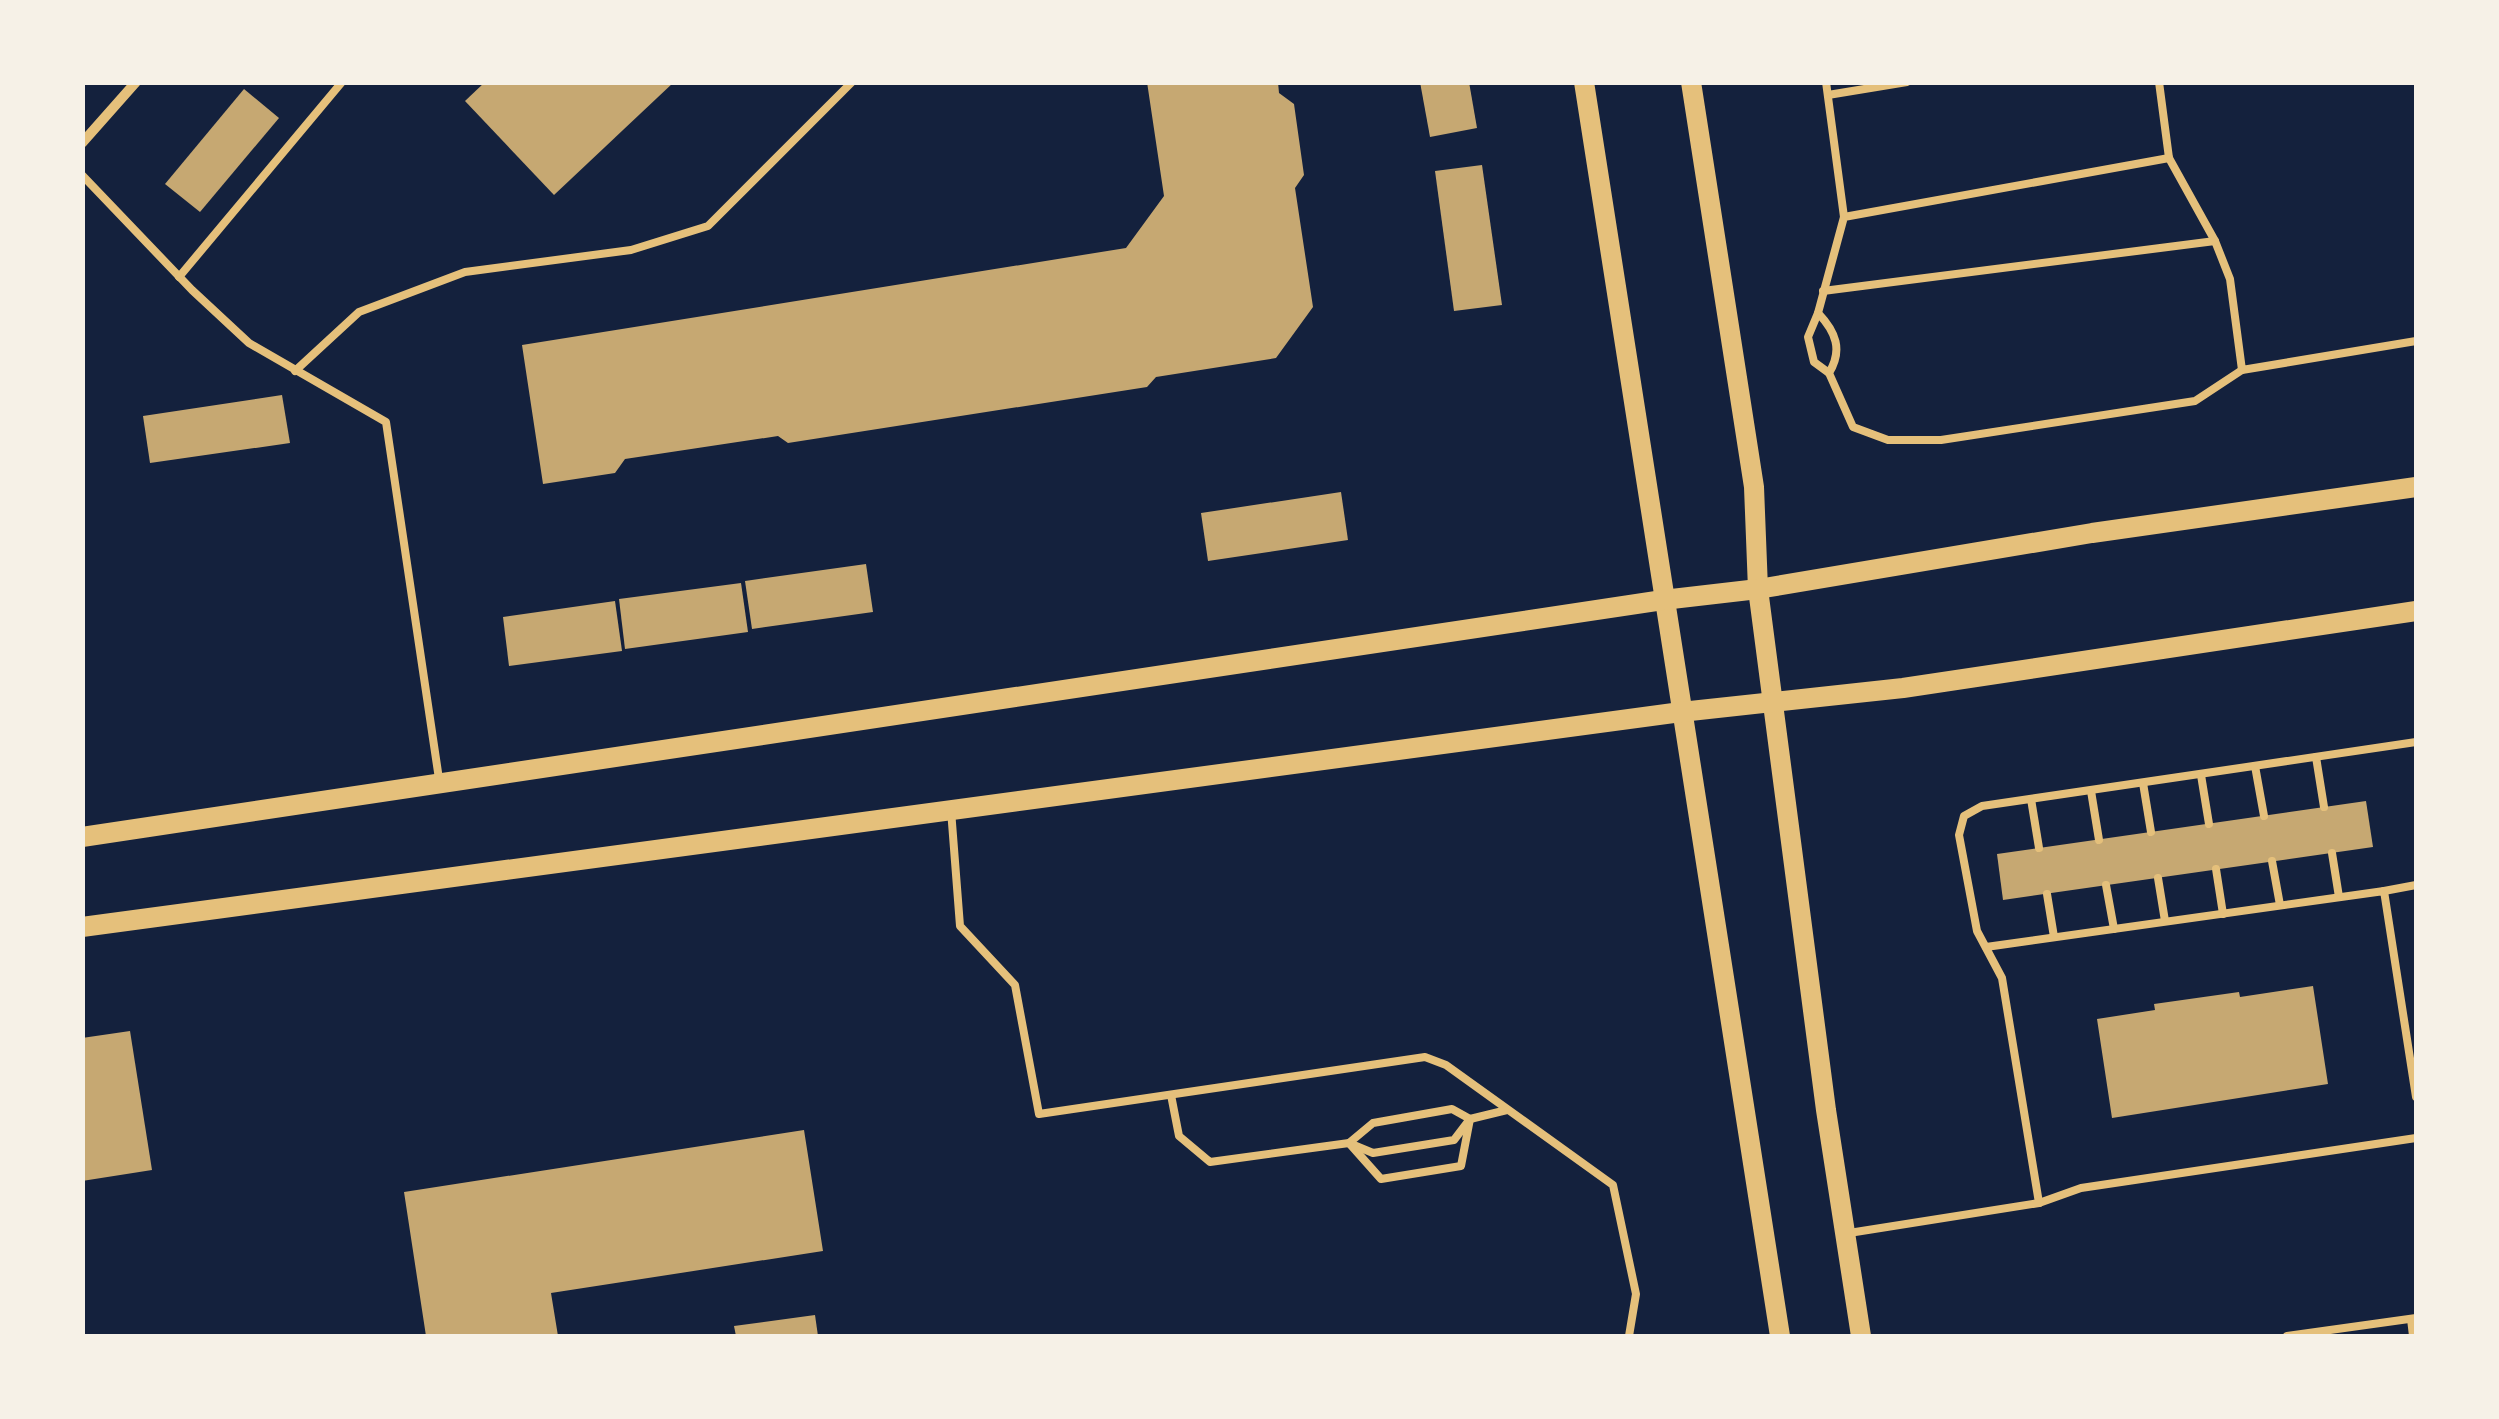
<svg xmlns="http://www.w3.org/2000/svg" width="2499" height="1419" viewBox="0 0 2499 1419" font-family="'Fira Sans',sans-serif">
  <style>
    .building { fill: #c6a872 }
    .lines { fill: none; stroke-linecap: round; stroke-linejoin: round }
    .service { stroke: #e5c07b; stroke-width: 8 }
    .minor { stroke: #e5c07b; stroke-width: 10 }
    .secondary { stroke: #e5c07b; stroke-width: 20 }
  </style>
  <rect width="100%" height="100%" fill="#14213d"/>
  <g class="building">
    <path d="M485,82H674L554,195L465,101Z"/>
    <path d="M1147,82H1278L1279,93L1294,104L1304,175L1295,188L1313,307L1276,358L1156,377L1147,387L788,443L778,436L625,459L615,473L543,484L522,345L1126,248L1164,196Z"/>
    <path d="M1420,82H1469L1477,128L1430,137Z"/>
    <path d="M244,89L279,118L200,212L165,184Z"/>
    <path d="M1482,165L1502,305L1454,311L1435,171Z"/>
    <path d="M282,395L290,443L150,463L143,416Z"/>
    <path d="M1341,492L1348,540L1208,561L1201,513Z"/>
    <path d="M866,564L873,612L752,629L745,581Z"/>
    <path d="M741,583L748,632L625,649L619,599Z"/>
    <path d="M615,601L622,651L509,666L503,617Z"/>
    <path d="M2366,801L2373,847L2003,900L1997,854Z"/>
    <path d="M2313,986L2328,1084L2112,1118L2097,1019L2155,1010L2154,1004L2239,992L2240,997Z"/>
    <path d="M130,1031L152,1170L82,1181V1038Z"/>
    <path d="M804,1130L823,1251L551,1293L558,1336H426L404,1192Z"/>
    <path d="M815,1315L818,1336H736L734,1326Z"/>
  </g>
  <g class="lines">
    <g class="service">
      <path d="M1826,82L1844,217"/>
      <path d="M2159,82L2169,158L2215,241L2230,279L2242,370L2416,341"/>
      <path d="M1828,95L1907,82"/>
      <path d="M2169,158L1844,217L1818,313C1836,332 1843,350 1829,373L1853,427L1888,440H1941L2195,401L2242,370"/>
      <path d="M82,175L192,290L249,343L386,422L439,779"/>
      <path d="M179,277L342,82"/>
      <path d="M1823,291L2215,241"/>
      <path d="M1818,313L1808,337L1814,362L1829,373"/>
      <path d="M295,371L359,312L465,272L631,250L708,226L852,82"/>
      <path d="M2316,757L2324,807"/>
      <path d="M2255,766L2264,816"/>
      <path d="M2201,775L2209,824"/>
      <path d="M2143,783L2151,832"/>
      <path d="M2091,791L2099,840"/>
      <path d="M2031,799L2039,848"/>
      <path d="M951,810L960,926L1015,985L1039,1114L1425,1057L1446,1065L1613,1185L1636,1294L1629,1336"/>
      <path d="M2332,853L2339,897"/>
      <path d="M2272,861L2280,905"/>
      <path d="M2216,869L2223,914"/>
      <path d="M2158,878L2165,921"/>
      <path d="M2106,885L2114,929"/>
      <path d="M2384,891L2416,885"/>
      <path d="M2047,894L2054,937"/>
      <path d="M1986,947L2384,891L2416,1097"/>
      <path d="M1171,1095L1179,1136L1210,1162L1349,1143L1373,1153L1454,1140L1470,1119L1507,1110"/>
      <path d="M1452,1109L1470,1119L1461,1166L1381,1179L1349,1143L1373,1123Z"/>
      <path d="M2039,1203L2081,1188L2416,1138"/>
      <path d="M1849,1233L2039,1203L2002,978L1977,931L1959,835L1964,816L1982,806L2416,742"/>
      <path d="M2411,1319L2413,1336"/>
      <path d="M2287,1336L2416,1318"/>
    </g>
    <path class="minor" d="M82,143L136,82"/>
    <g class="secondary">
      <path d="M1584,82L1780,1336"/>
      <path d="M1691,82L1754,487L1758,589L1826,1110L1861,1336"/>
      <path d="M82,837L1663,600L1758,589L2092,533L2416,487"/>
      <path d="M82,927L1681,712L1903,688L2416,611"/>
    </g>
  </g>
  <rect width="2499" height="1419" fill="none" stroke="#f6f1e7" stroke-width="170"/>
</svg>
